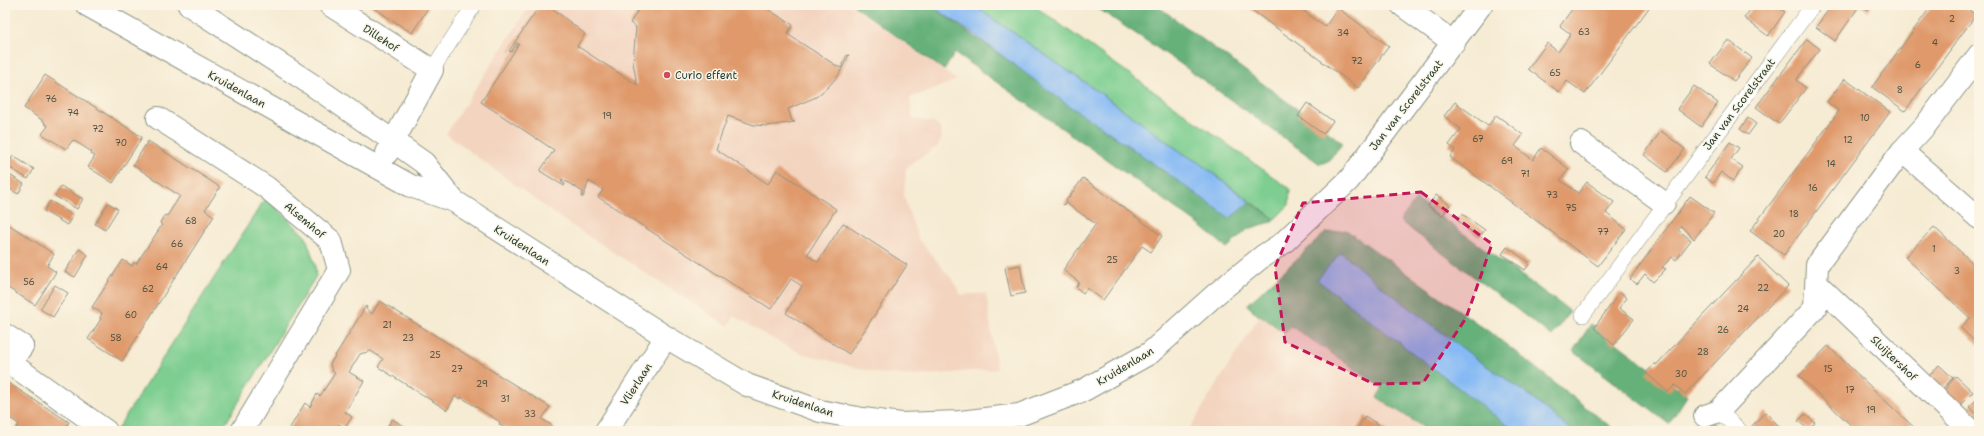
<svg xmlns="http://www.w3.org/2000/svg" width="1984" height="436" viewBox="0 0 1984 436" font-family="'Shantell Sans',sans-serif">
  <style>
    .built { fill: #f3d4bf }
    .green { fill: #7dce90; stroke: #4e8662 }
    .forest { fill: #66b17a; stroke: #427757 }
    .water { fill: #86baf4; stroke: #527c94 }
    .building { fill: #df996b }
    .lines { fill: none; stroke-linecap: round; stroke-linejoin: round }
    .service-casing { stroke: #8a9484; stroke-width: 16 }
    .pedestrian-casing { stroke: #8a9484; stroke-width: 24 }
    .minor-casing { stroke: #8a9484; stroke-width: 24 }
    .service { stroke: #fff; stroke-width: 15 }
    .pedestrian { stroke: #fff; stroke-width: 22 }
    .minor { stroke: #fff; stroke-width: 22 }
    .marked { fill: #c2185b; fill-opacity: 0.2; stroke: #c2185b; stroke-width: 3; stroke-dasharray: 8 5; stroke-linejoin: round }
    .poi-dot { fill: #d1495b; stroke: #fcf5e5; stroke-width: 1.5 }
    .labels { text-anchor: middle; stroke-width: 3; stroke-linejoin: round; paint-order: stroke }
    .number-label { font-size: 9px; fill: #4f5442 }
    .street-label { font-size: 11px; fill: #1f3d34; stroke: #fcf5e5 }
    .poi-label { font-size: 11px; fill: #1f3d34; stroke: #fcf5e5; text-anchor: start }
  </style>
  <rect width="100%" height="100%" fill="#fcf5e5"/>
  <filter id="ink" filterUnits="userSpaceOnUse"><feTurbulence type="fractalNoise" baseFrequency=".025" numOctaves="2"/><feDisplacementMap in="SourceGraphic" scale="8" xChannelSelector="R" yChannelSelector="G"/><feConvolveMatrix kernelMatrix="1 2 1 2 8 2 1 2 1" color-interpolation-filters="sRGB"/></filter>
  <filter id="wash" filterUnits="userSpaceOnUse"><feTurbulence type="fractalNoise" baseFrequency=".012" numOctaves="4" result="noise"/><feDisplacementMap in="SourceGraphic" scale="16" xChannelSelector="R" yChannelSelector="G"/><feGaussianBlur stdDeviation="0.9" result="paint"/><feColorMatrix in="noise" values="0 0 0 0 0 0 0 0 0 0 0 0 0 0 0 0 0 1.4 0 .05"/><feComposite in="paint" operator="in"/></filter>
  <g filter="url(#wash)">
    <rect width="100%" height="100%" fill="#f6ebd3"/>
    <g class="built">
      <path d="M530,5H850L957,80L910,98L912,119L933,122L941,129L942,138L937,147L914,161L906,169L904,195L907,207L919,240L951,278L961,295L986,293L997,369L915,376L878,373L800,353L769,337L734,316L728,326L560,218L446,134Z"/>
      <path d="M1260,315L1285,333L1291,325L1383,388L1378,397L1429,431H1188Z"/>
    </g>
    <g class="green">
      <path d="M973,5H1033L1290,189L1289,205L1275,219L1199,163L1181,152L1103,95Z"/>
      <path d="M266,197L306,237L315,264L316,276L221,431H116Z"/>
    </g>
    <g class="forest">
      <path d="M853,5H930L1160,169L1182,183L1239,211L1250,202L1275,219L1271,222L1248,229L1227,248L1198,224L955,53L944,70Z"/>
      <path d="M1093,5H1156L1343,143L1328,161L1320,164L1178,62Z"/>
      <path d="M1416,199L1570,311L1552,336L1400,221Z"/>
      <path d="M1346,230L1495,336L1616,431H1572L1518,387L1482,363L1377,283L1341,252L1317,280L1515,431H1429L1377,397L1383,388L1291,326L1285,333L1260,315L1259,316L1247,305L1325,233Z"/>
      <path d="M1591,324L1687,396L1669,424L1573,351Z"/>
      <path d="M1710,420L1722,431H1694Z"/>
    </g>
    <g class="water">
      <path d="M930,5H973L1103,95L1181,152L1199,163L1250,202L1230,218L1099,125L1069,106L972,33Z"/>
      <path d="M1341,252L1377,283L1482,363L1518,387L1572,431H1515L1317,280Z"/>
    </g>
    <g id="blocks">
      <g class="building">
        <path d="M369,5H430L412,33Z"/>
        <path d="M540,5H548L585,34L577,46L637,85L633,62L636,27L630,23L641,5H761L793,25L787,34L840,68L847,55H849L838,76L828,87L816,97L788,109L792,121L795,122L767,126L754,125L728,116L716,149L768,184L777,170L836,209L807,255L818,262L843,223L907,265L849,354L786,313L802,286L791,279L771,309L598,197L603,190L589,181L583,197H581L583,192L562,179L561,182L565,184L564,186L540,171L554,150L481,102L519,44L517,43L511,52L509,51Z"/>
        <path d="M1245,5H1302L1300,8L1325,27L1338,8L1389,46L1358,88Z"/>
        <path d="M1575,5H1589L1591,7L1592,5H1651L1585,94L1567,81L1559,92L1528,69L1547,43L1558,52L1571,34L1560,26Z"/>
        <path d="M1754,5H1775L1785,12L1768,36L1744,18Z"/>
        <path d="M1832,5H1872L1868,11L1860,5L1835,41L1816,27Z"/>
        <path d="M1932,5H1962L1976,15L1905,111L1872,87Z"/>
        <path d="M1807,39L1820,49L1796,80L1806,88L1779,124L1756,107Z"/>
        <path d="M1728,40L1752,58L1734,81L1710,64Z"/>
        <path d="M45,75L142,137L113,183L88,167L95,156L91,154L92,152L73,140L66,149L42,134L48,126L44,123L45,122L24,108Z"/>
        <path d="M1845,79L1890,112L1784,255L1750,231L1839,111L1827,102Z"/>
        <path d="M1694,86L1718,103L1701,127L1677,109Z"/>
        <path d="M1455,102L1488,126L1496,115L1510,125L1523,135L1515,146L1533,160L1541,148L1569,169L1560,180L1578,193L1587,182L1614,202L1606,213L1626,229L1598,266L1450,157L1455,150L1449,145L1461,129L1444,116Z"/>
        <path d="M1307,103L1333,121L1323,134L1298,116Z"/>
        <path d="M1748,118L1756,124L1748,135L1740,129Z"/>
        <path d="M1661,131L1685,149L1667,172L1644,155Z"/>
        <path d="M148,141L220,187L205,210L214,216L122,361L88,339L101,319L100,318L102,313L92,307L123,260L132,266L134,262L136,264L162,225L160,223L162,219L165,215L167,216L180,196L133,165Z"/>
        <path d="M1730,142L1739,148L1731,159L1743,167L1733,181L1721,172L1713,183L1705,177Z"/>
        <path d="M13,156L34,169L28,179L7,166Z"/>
        <path d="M5,172L24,184L18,194L5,186Z"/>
        <path d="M1083,178L1162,236L1151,252L1142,246L1103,300L1087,288L1083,293L1076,287L1079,282L1063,270L1096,224L1066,203L1063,205Z"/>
        <path d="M61,186L83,199L77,209L55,196Z"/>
        <path d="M1436,195L1450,205L1442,216L1428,206Z"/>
        <path d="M1690,196L1714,213L1694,239L1681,226L1678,230L1691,240L1676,260L1672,257L1662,267L1666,269L1653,282L1645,274L1637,284L1630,279Z"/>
        <path d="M50,201L73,215L67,225L44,211Z"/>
        <path d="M108,203L118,209L105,230L95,224Z"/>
        <path d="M1462,214L1485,230L1479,237L1457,220Z"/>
        <path d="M5,222L54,254L47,266L56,272L35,305L5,286Z"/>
        <path d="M1934,227L1979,269V346L1961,328L1970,318L1905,257Z"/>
        <path d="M1507,247L1530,263L1525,270L1502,254Z"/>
        <path d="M79,249L88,255L75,277L65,272Z"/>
        <path d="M1758,257L1788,286L1685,394L1675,385L1668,392L1646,373L1655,363L1656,365Z"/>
        <path d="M1020,265L1025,293L1011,296L1005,268Z"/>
        <path d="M55,285L68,293L53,317L40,309Z"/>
        <path d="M1620,292L1627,298L1619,308L1634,319L1614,345L1594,328Z"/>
        <path d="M380,301L550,407L542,419L554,427L551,431H513L507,428L506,429L499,424L500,422L461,397L460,399L455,396L447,410L378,367L383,359L371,351L360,354L349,372L364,381L345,412L352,417L345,428L339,424L335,431H288L305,403L310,407L317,394L320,396L335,373L332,371L330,364L366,306L367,307L366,309L372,314Z"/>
        <path d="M1828,346L1893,408L1918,431H1857L1799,376Z"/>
        <path d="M1939,365L1953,378L1943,388L1929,376Z"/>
        <path d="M1956,376L1973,392L1960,405L1944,390Z"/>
        <path d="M5,381L69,422L64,431H14L19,424L5,415Z"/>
        <path d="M1979,397V416L1969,407Z"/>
        <path d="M1765,412L1784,431H1754L1750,428Z"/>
        <path d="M1805,414L1815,423L1809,430L1798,421Z"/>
        <path d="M1365,416L1388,431H1356Z"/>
        <path d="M392,419L404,426L411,431H385Z"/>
      </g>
    </g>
  </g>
  <g filter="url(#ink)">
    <use href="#blocks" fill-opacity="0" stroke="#8a9484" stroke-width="1"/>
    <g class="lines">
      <g class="service-casing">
        <g id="service">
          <path d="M432,70L474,5"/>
          <path d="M1583,315L1813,5"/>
          <path d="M1719,411L1740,431"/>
        </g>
      </g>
      <g class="pedestrian-casing">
        <path id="pedestrian" d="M5,335L22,346"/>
      </g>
      <g class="minor-casing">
        <g id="minor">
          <path d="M87,5L411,186L454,201L666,337L747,385L820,411L863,419L901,424L960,422L1019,415L1084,390L1150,353L1216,294L1263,256L1283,243L1349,180L1481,5"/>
          <path d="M189,5L311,84L393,141L424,163L454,201"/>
          <path d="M330,5L432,70L387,153"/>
          <path d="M1402,5L1454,43"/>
          <path d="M158,118L266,187L331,241L339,270L242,431"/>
          <path d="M1581,143L1664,203"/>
          <path d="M1902,151L1979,218"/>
          <path d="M1817,284L1971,431"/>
          <path d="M22,346L10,363L106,431"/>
          <path d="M1705,416L1719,411L1815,308L1817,265L1902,151L1925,126L1979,55"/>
          <path d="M606,431L666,337"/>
        </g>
      </g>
      <use href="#service" class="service"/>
      <use href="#pedestrian" class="pedestrian"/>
      <use href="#minor" class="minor"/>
    </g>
  </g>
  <path class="marked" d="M1421,192L1492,244L1466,318L1423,383L1374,384L1285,342L1275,267L1303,203Z"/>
  <circle class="poi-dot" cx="667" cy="75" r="4"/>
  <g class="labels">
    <g class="number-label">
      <text x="1952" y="22">2</text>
      <text x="1584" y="35">63</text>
      <text x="1343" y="36">34</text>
      <text x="1935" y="46">4</text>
      <text x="1357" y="64">72</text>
      <text x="1918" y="68">6</text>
      <text x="1555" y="76">65</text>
      <text x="1900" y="93">8</text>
      <text x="51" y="102">76</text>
      <text x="73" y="116">74</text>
      <text x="607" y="119">19</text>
      <text x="1865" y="121">10</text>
      <text x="98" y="132">72</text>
      <text x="1478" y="142">67</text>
      <text x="1848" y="143">12</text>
      <text x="121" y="146">70</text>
      <text x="1507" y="164">69</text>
      <text x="1831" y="167">14</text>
      <text x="1525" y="177">71</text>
      <text x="1813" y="191">16</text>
      <text x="1552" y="198">73</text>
      <text x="1571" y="211">75</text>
      <text x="1794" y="217">18</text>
      <text x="191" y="224">68</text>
      <text x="1603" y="235">77</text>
      <text x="1779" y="237">20</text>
      <text x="177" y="247">66</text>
      <text x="1934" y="252">1</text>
      <text x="1112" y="263">25</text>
      <text x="162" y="270">64</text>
      <text x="1957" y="274">3</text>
      <text x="29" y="285">56</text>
      <text x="1763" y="291">22</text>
      <text x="148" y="292">62</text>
      <text x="1743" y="312">24</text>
      <text x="131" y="318">60</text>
      <text x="387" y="328">21</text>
      <text x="1723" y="333">26</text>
      <text x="116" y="341">58</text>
      <text x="408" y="341">23</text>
      <text x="1703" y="355">28</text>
      <text x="435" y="358">25</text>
      <text x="457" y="372">27</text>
      <text x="1828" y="372">15</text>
      <text x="1681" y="377">30</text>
      <text x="482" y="387">29</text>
      <text x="1850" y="393">17</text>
      <text x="505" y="402">31</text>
      <text x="1871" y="413">19</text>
      <text x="530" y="417">33</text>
    </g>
    <g class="street-label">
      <text transform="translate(381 38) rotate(33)" y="4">Dillehof</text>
      <text transform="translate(237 89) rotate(29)" y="4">Kruidenlaan</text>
      <text transform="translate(1739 104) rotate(-53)" y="4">Jan van Scorelstraat</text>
      <text transform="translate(1406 105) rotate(-52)" y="4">Jan van Scorelstraat</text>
      <text transform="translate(305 220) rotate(40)" y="4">Alsemhof</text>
      <text transform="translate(522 245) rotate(33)" y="4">Kruidenlaan</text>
      <text transform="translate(1894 358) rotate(44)" y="4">Sluijtershof</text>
      <text transform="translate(1125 366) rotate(-31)" y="4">Kruidenlaan</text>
      <text transform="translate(636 384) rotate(-57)" y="4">Vlierlaan</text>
      <text transform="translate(803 403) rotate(18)" y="4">Kruidenlaan</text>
    </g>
    <g class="poi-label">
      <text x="675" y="79">Curio effent</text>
    </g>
  </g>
  <rect width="1984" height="436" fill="none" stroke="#fcf5e5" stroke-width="20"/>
</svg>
